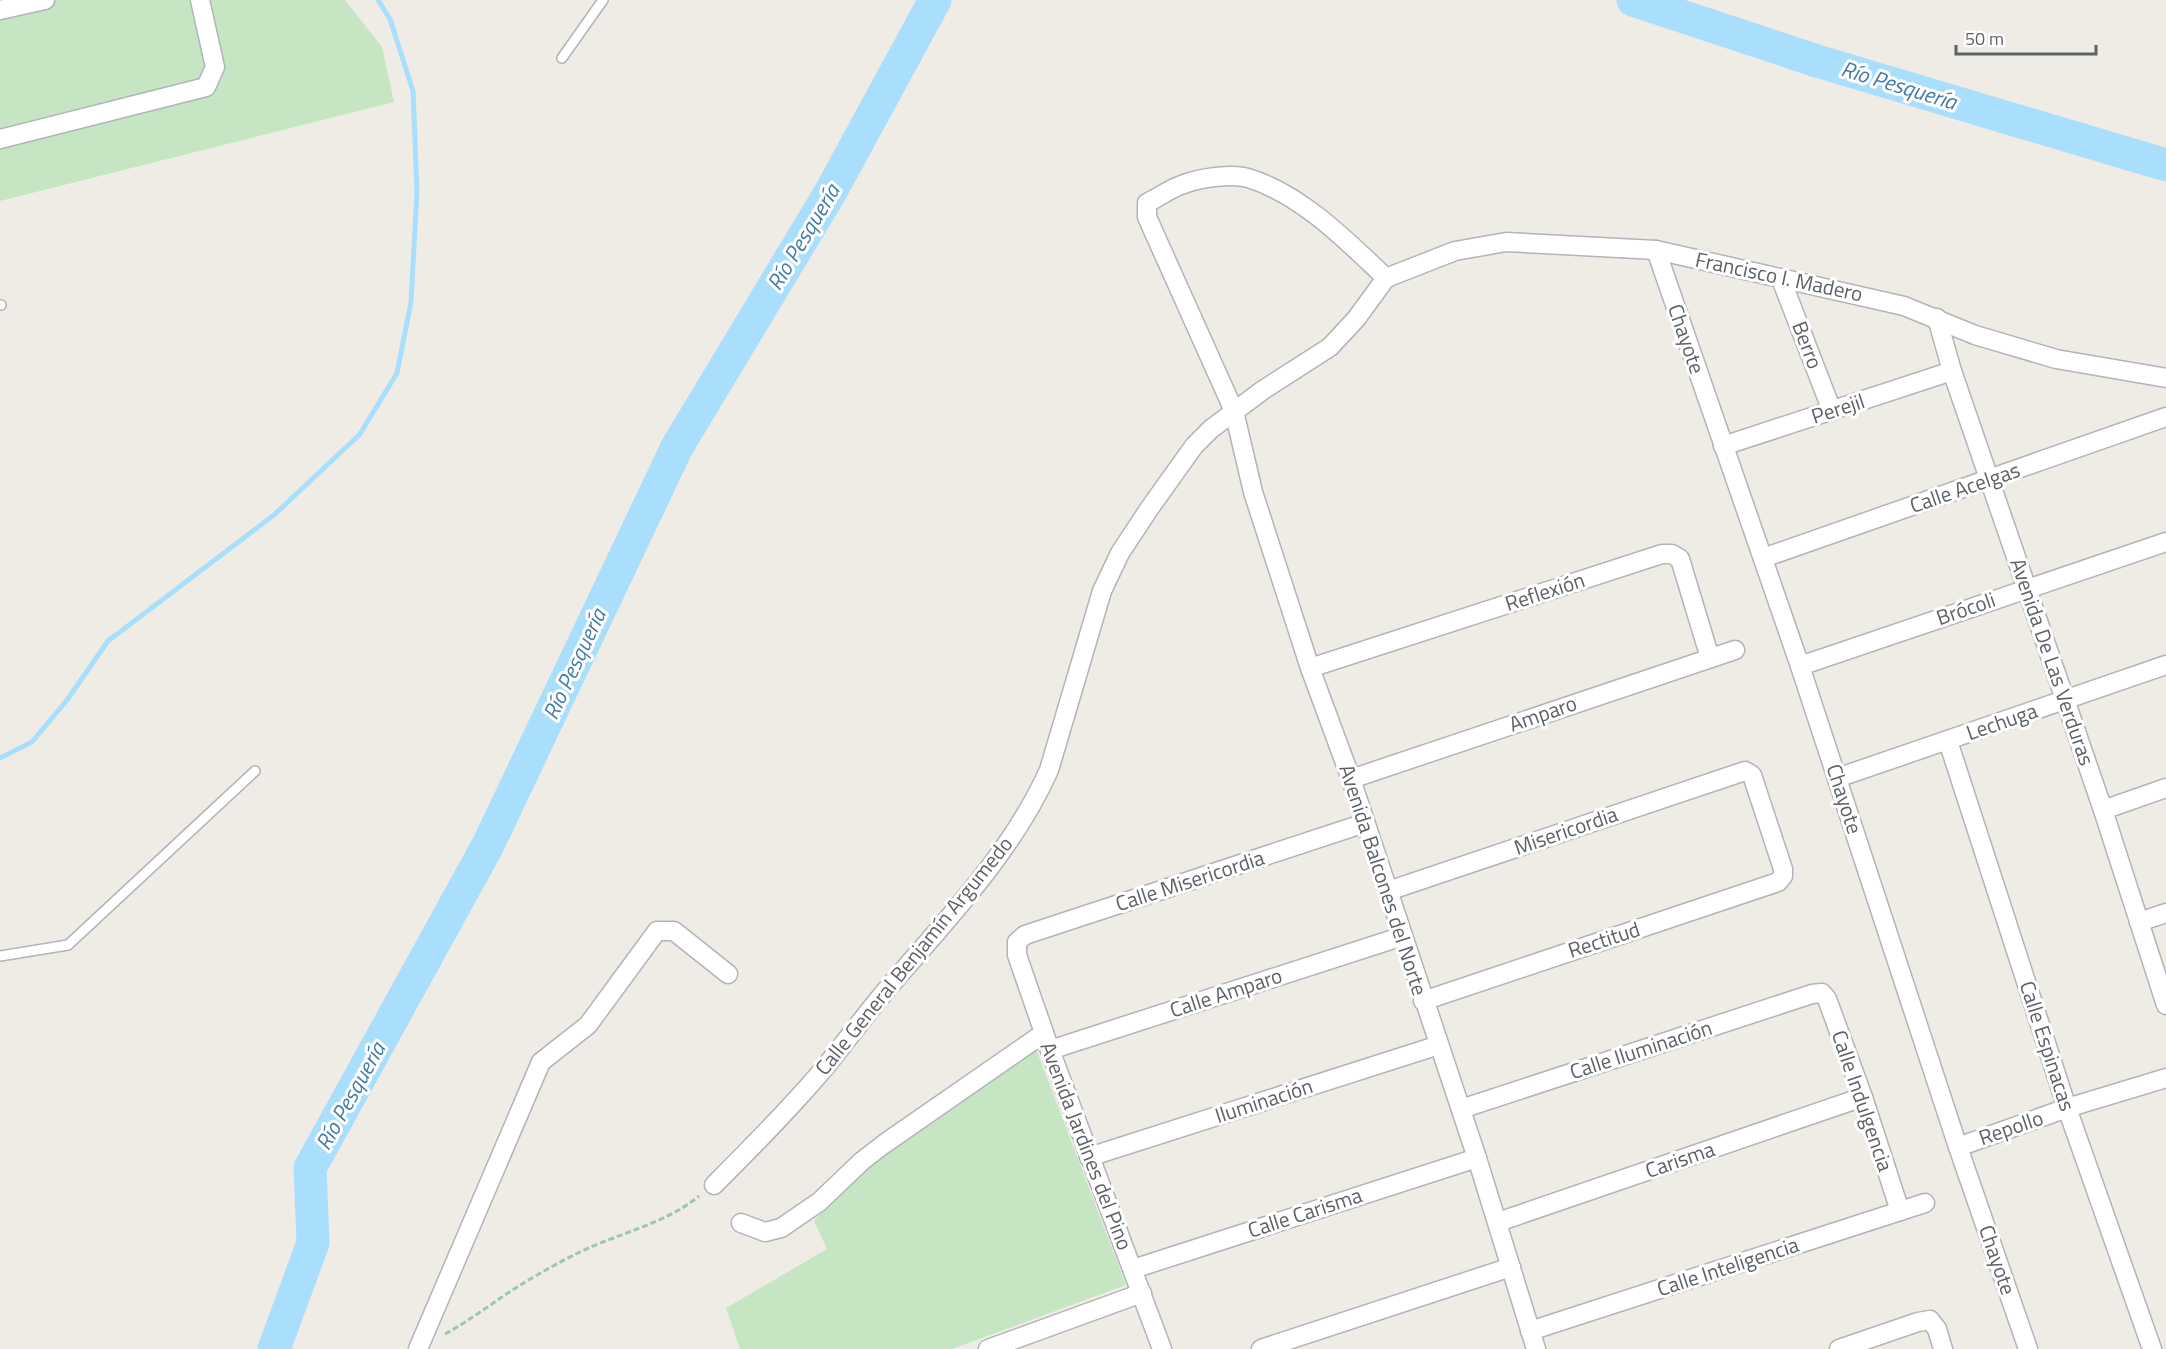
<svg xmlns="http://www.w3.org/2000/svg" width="2166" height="1349" viewBox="0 0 2166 1349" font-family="'Titillium Web',sans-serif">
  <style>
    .green { fill: #c6e6c3 }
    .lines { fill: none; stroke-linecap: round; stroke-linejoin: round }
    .stream { stroke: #a9dffc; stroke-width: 5 }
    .river { stroke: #a9dffc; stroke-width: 33 }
    .service-casing { stroke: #b1b4b8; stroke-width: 12 }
    .minor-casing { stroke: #b1b4b8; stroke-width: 21 }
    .path { stroke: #9dc7a5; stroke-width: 3; stroke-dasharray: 6 3; stroke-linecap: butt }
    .service { stroke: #fff; stroke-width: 9 }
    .minor { stroke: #fff; stroke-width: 18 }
    .labels { text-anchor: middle; stroke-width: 6; stroke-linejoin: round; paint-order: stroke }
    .street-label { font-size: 21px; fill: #5d6266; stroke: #fff }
    .water-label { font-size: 22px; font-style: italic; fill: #427ca6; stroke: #fff }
  </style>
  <rect width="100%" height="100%" fill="#efece6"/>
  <g class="green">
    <path d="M0,0H345L382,47L394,102L0,201Z"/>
    <path d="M1035,1046L1126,1285L952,1349H740L726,1308L827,1249L814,1221L860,1168Z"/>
  </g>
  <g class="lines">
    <path class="stream" d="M0,758L32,742L67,700L108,641L274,515L360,434L397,373L411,302L417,191L413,91L390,19L378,0"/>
    <g class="river">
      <path d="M1633,0L1817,61L2166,165"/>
      <path d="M274,1349L313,1243L310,1168L488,845L677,447L830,193L935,0"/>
    </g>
    <g class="service-casing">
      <g id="service">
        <path d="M562,58L603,0"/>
        <path d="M0,305H1"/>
        <path d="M0,956L68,945L255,771"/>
      </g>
    </g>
    <g class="minor-casing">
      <g id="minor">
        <path d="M0,10L45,0"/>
        <path d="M0,139L206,87L215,67L200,0"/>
        <path d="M1656,250L1800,666L1958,1147L2028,1349"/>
        <path d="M1386,278C1347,241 1301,194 1248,178C1233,173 1199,178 1184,184C1171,188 1159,197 1147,203V217L1234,411L1253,492L1310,668L1351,779L1477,1158L1536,1349"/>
        <path d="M1386,278L1455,251L1506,242L1656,250L1904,306L1975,335L2056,359L2166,378"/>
        <path d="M1781,279L1832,411"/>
        <path d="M1937,318L1952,371L2103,810L2166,1005"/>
        <path d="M1723,446L1952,371"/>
        <path d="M1763,558L2166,417"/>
        <path d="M1800,666L2166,542"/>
        <path d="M1310,668L1662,554H1672L1680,559L1710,658"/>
        <path d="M1948,741L2067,1108L2152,1349"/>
        <path d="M1837,778L2166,665"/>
        <path d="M1351,779L1735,650"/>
        <path d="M2103,810L2166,788"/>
        <path d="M1388,891L1745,771L1752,775L1783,869V876L1778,882L1423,1001"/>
        <path d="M2139,922L2166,913"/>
        <path d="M1050,1050L1403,936"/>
        <path d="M1461,1109L1812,994L1822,993L1827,999L1863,1097L1900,1211"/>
        <path d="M1958,1147L2067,1108L2166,1078"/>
        <path d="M1089,1157L1439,1045"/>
        <path d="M714,1185C750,1149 787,1112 821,1072C842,1047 862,1019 883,994C943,923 1011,855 1049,770L1102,591L1120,553L1149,509L1194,446L1211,429L1263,390L1330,347L1356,319L1386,278"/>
        <path d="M1498,1222L1863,1097"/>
        <path d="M741,1223L765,1232L781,1228L819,1202L862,1161L884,1144L1044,1033"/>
        <path d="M1133,1269L1477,1158"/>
        <path d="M1530,1331L1925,1203"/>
        <path d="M418,1349L541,1062L588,1025L657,931H674L728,974"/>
        <path d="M988,1349L1142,1293"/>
        <path d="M1162,1349L1050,1050L1017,955V942L1025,935L1365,823"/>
        <path d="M1261,1349L1511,1267"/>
        <path d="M1839,1349L1918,1322L1930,1320L1937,1329L1943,1349"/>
      </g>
    </g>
    <path class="path" d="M445,1334C469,1321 491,1304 514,1289C533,1277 554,1265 574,1255C614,1234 664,1225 699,1196"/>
    <use href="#service" class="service"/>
    <use href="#minor" class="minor"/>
  </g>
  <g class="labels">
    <g class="street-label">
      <text transform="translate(1779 277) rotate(12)" y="7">Francisco I. Madero</text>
      <text transform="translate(1686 339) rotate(71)" y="7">Chayote</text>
      <text transform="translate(1807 345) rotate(69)" y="7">Berro</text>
      <text transform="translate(1838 409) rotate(-18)" y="7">Perejil</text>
      <text transform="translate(1965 488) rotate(-19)" y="7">Calle Acelgas</text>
      <text transform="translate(1545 592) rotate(-18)" y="7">Reflexión</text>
      <text transform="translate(1966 609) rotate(-19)" y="7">Brócoli</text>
      <text transform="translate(2052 662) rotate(71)" y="7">Avenida De Las Verduras</text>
      <text transform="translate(1543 714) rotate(-19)" y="7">Amparo</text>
      <text transform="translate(2002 722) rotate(-19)" y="7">Lechuga</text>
      <text transform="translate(1844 799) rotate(72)" y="7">Chayote</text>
      <text transform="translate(1566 831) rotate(-19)" y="7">Misericordia</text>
      <text transform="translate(1383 880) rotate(72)" y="7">Avenida Balcones del Norte</text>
      <text transform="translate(1190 881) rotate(-18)" y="7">Calle Misericordia</text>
      <text transform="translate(1604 940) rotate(-18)" y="7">Rectitud</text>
      <text transform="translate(914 956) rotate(-51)" y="7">Calle General Benjamín Argumedo</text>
      <text transform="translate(1226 993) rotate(-18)" y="7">Calle Amparo</text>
      <text transform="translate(2047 1046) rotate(72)" y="7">Calle Espinacas</text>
      <text transform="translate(1641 1050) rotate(-18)" y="7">Calle Iluminación</text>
      <text transform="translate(1264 1101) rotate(-18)" y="7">Iluminación</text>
      <text transform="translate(1862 1101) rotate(71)" y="7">Calle Indulgencia</text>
      <text transform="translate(2011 1128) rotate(-19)" y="7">Repollo</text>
      <text transform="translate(1086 1146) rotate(69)" y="7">Avenida Jardines del Pino</text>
      <text transform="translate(1680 1160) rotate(-19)" y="7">Carisma</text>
      <text transform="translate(1305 1213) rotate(-18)" y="7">Calle Carisma</text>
      <text transform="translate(1997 1260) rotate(71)" y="7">Chayote</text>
      <text transform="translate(1728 1267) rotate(-18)" y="7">Calle Inteligencia</text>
    </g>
    <g class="water-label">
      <text transform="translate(1899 85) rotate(17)" y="8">Río Pesquería</text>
      <text transform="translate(803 237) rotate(-59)" y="8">Río Pesquería</text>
      <text transform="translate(574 664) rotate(-65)" y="8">Río Pesquería</text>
      <text transform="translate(350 1096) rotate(-61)" y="8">Río Pesquería</text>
    </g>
  </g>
  <path d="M1956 45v9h140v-9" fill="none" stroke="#5d6266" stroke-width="3"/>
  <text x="1965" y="45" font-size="18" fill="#5d6266" stroke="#ffffff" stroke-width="4.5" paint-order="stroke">50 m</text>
</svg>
